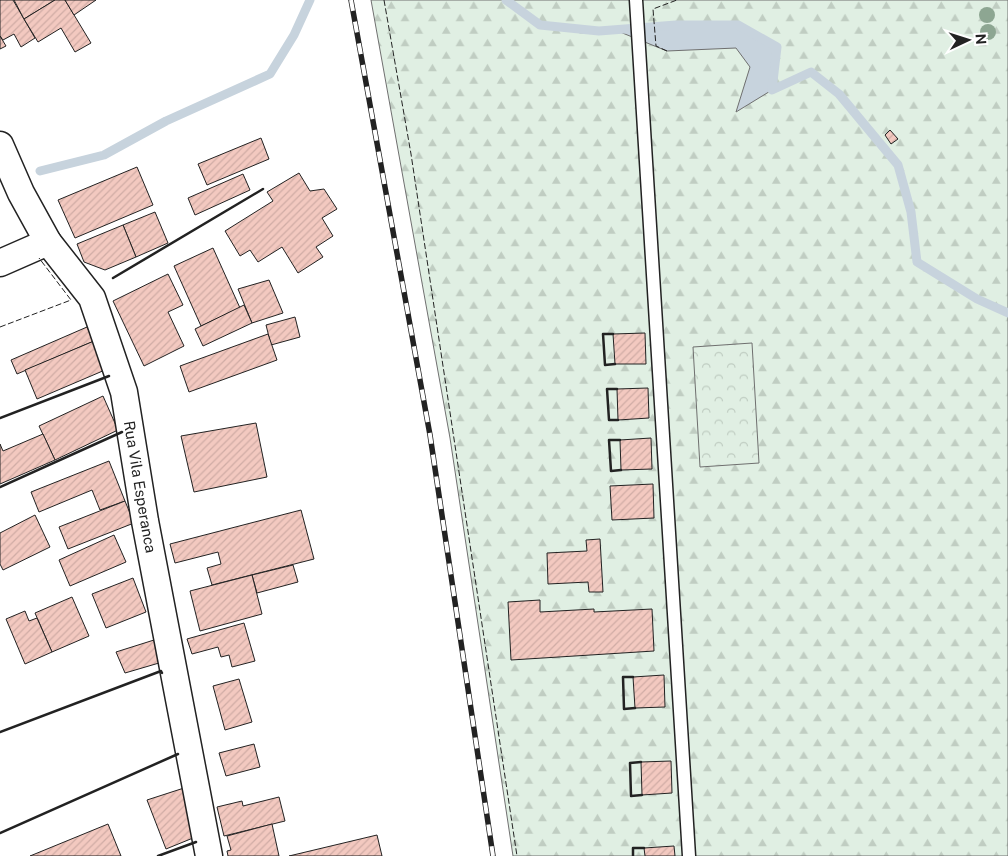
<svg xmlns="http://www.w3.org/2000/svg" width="1008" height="856" viewBox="0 0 1008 856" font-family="'Public Sans',sans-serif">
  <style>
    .forest { fill: url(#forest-firs); stroke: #6f6f6f }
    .park { fill: url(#park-crowns); stroke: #6f6f6f }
    .water { fill: #c7d3dd; stroke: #6f6f6f }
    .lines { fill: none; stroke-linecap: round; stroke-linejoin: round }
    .stream { stroke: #c7d3dd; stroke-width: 9 }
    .building { fill: url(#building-hatch); stroke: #222 }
    .service-casing { stroke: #222; stroke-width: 15 }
    .minor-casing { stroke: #222; stroke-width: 29 }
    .service { stroke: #fff; stroke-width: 12 }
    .minor { stroke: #fff; stroke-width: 26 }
    .rail-casing { stroke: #222; stroke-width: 5.5 }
    .rail { stroke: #fff; stroke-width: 4; stroke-dasharray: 11; stroke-linecap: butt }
    .fence { stroke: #222; stroke-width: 1; stroke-dasharray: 6 2.5; stroke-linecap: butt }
    .wall { stroke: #222; stroke-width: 2.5 }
    .tree { fill: #8da692 }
    .labels { text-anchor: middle; stroke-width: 4; stroke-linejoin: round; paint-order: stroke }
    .street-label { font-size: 15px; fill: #222; stroke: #fff }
  </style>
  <defs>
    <pattern id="forest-firs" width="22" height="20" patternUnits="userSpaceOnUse" patternTransform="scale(1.25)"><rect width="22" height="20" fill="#e0efe3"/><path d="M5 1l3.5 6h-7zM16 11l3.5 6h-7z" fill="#c0cdc2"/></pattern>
    <pattern id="park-crowns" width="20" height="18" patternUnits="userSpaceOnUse" patternTransform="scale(1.25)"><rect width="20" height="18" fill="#e0efe3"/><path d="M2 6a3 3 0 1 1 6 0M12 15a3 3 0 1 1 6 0" fill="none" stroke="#c0cdc2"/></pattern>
    <pattern id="building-hatch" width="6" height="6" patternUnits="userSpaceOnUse" patternTransform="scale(1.25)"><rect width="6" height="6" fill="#f3c9c0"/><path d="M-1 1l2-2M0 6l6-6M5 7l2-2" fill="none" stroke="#d0aca5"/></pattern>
  </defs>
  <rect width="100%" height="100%" fill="#fff"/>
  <path class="forest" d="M371,0H1008V856H513L450,438Z"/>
  <path class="park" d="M752,343L759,463L700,467L693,347Z"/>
  <path class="water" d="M676,25H738L777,47L772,90L736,112L750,67L736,48L667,51L615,30Z"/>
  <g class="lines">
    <g class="stream">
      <path d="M506,0L540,25L599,31L676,25H738L777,47L772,90L811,72L839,94L898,165L911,212L917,262L977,299L1008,313"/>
      <path d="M40,171L104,155L166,121L270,74L294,35L310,0"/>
    </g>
  </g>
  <g class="building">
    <path d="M0,0H13L35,38L21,47L14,34L3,40L0,36Z"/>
    <path d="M14,0H55L24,19Z"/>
    <path d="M55,0H65L91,43L75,52L61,28L38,42L24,19Z"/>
    <path d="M65,0H96L74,15Z"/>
    <path d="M0,36L6,46L0,49Z"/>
    <path d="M890,130L898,139L891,144L885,135Z"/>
    <path d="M261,138L269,159L207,185L198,164Z"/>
    <path d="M137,167L153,205L75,238L58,200Z"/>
    <path d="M299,173L310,191L324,189L337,209L322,218L333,236L316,247L323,257L298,273L282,247L258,262L250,250L240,256L225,231L273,201L267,192Z"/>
    <path d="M243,174L250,190L195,215L188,198Z"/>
    <path d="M155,212L168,243L136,257L123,225Z"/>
    <path d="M123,225L136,257L105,270L84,262L77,244Z"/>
    <path d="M213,248L240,308L201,326L174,266Z"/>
    <path d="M168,274L183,305L168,312L184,346L144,366L113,301Z"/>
    <path d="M269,280L283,313L252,323L238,289Z"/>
    <path d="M244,305L252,323L203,346L195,329Z"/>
    <path d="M295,317L300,337L271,345L266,325Z"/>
    <path d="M87,327L94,341L17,374L11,360Z"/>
    <path d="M645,333L646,364H615L613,334Z"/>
    <path d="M268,334L277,360L189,392L180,366Z"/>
    <path d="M94,341L105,370L37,399L25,370Z"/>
    <path d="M648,388L649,418L618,420L617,389Z"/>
    <path d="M103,396L118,430L55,460L39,426Z"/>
    <path d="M256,423L267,477L194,492L181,436Z"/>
    <path d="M43,434L55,460L0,484V444L3,451Z"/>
    <path d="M651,438L652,469L621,470L620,440Z"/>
    <path d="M109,461L125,501L100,510L92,490L39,512L31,492Z"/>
    <path d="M653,484L654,518L612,520L610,486Z"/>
    <path d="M125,501L134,523L68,549L59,527Z"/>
    <path d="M301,510L314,559L212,585L207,568L221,564L218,552L175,563L170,544Z"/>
    <path d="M35,515L50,547L3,570L0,564V533Z"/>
    <path d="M114,535L126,562L70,586L59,560Z"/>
    <path d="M600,539L603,592H589L588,582L548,584L547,553L587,551L586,540Z"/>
    <path d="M293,565L298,582L257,593L252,575Z"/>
    <path d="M252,575L262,614L200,631L190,591Z"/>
    <path d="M133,578L146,612L106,628L92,594Z"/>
    <path d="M72,597L89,636L52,652L35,613Z"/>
    <path d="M540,600V612L594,609V612L652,609L654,651L511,660L508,602Z"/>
    <path d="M25,611L29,621L37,618L52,652L25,664L6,619Z"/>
    <path d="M244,623L255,661L232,667L229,655L221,657L218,647L192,654L187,639Z"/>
    <path d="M154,640L159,663L125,673L116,652Z"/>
    <path d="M664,675L665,707L635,708L633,677Z"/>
    <path d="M239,679L252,722L225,730L213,686Z"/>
    <path d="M254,744L260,767L226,776L219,753Z"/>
    <path d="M671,761L672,793L642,795L641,762Z"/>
    <path d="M184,788L193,838L166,849L147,800Z"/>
    <path d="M279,797L285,821L224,836L217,807L242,801L243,806Z"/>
    <path d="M108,824L121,856H30Z"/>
    <path d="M272,824L279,856H228L227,851L231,850L227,836Z"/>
    <path d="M377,835L382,856H289Z"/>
    <path d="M674,846L675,856H645L644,848Z"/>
  </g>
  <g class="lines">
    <g class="service-casing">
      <path id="service" d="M636,0L689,856"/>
    </g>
    <g class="minor-casing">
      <g id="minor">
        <path id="s1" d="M0,145L21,193L48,242L92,298L124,392L145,521L209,856"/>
        <path d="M0,263L48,242"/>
      </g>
    </g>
    <use href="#service" class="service"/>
    <use href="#minor" class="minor"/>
    <g class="rail-casing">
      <path id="rail" d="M351,0L430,435L493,856"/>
    </g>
    <use href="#rail" class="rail"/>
    <g class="fence">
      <path d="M384,0L411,154L517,856"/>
      <path d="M667,51L656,46L653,9L677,0"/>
      <path d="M0,327L71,300L39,258"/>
    </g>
    <g class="wall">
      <path d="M113,278L263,189"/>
      <path d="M613,334H603L605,365L615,364"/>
      <path d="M617,389H607L609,420H618"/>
      <path d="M0,418L109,376"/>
      <path d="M620,440H609L611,471L621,470"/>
      <path d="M0,487L122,432"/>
      <path d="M633,677H623L624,709L635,708"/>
      <path d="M0,732L161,671L162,673"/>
      <path d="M641,762L630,763L631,796L642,795"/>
      <path d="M0,833L178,754"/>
      <path d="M158,856L196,842"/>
      <path d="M633,856V848H644"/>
    </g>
  </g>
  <g class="tree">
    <circle cx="987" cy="15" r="8"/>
    <circle cx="988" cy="32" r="8"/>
  </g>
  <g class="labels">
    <g class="street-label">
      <text dy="5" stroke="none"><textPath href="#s1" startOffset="375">Rua Vila Esperanca</textPath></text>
    </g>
  </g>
  <g transform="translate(968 40) rotate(86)" stroke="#ffffff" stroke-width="4" paint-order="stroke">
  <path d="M0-4L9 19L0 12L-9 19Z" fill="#222222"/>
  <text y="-8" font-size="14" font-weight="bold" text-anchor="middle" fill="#222222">N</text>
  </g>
</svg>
